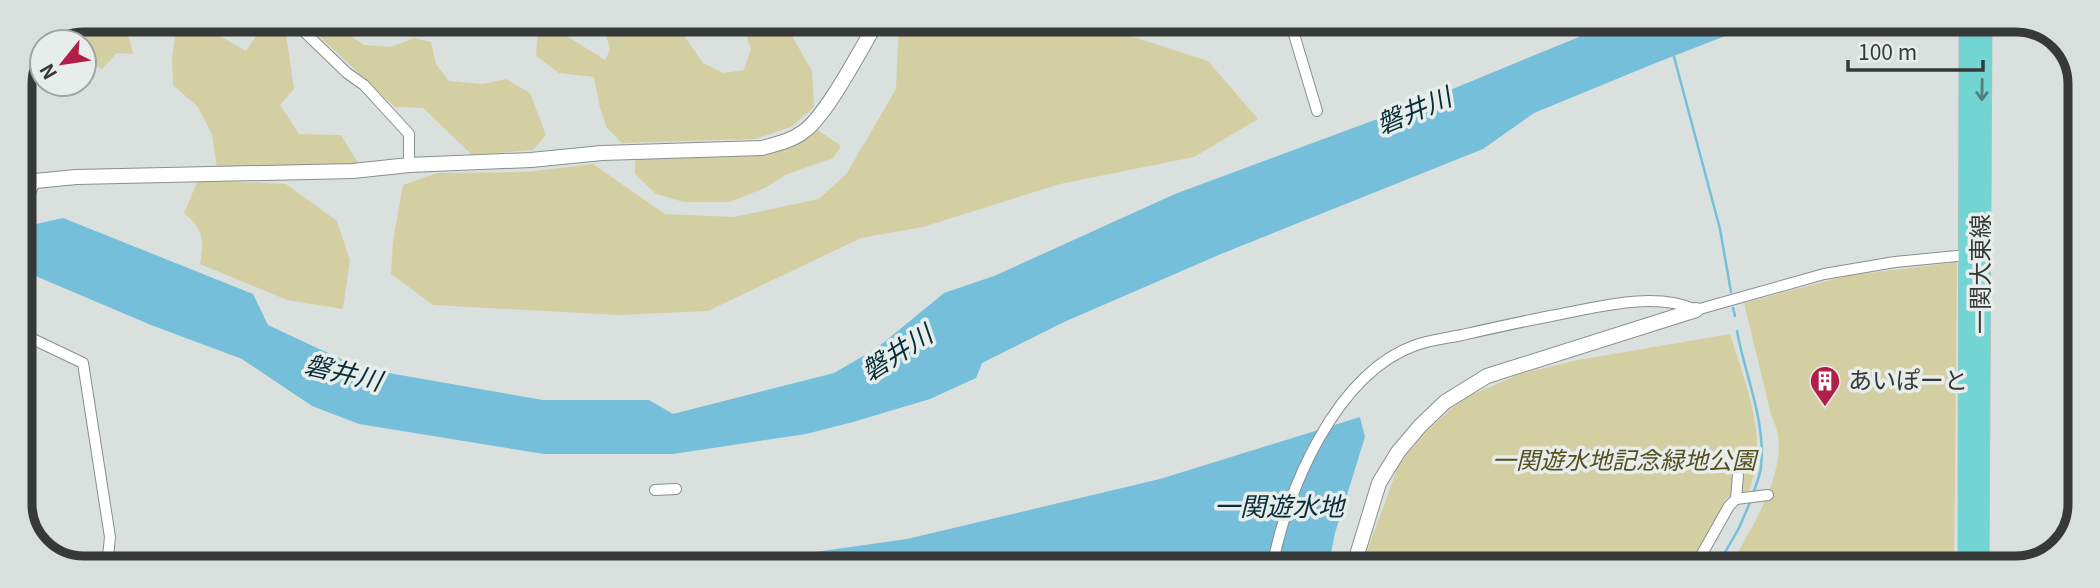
<svg xmlns="http://www.w3.org/2000/svg" width="2100" height="588" viewBox="0 0 2100 588" font-family="Georgia,'Noto Sans JP',serif">
  <style>
    .green { fill: #d4cfa3 }
    .water { fill: #75bfda }
    .lines { fill: none; stroke-linecap: round; stroke-linejoin: round }
    .stream { stroke: #75bfda; stroke-width: 2.5 }
    .minor-casing { stroke: #898f8c; stroke-width: 12 }
    .tertiary-casing { stroke: #898f8c; stroke-width: 16 }
    .primary-casing { stroke: #bbbcbb; stroke-width: 19 }
    .minor { stroke: #fff; stroke-width: 10 }
    .tertiary { stroke: #fff; stroke-width: 14 }
    .primary { stroke: #72d5d3; stroke-width: 18 }
    .oneway { stroke: #517f7d }
    .labels { text-anchor: middle; stroke-width: 7; stroke-linejoin: round; paint-order: stroke }
    .street-label { font-size: 24px; fill: #363937; stroke: #e7edea }
    .poi-label { font-size: 24px; fill: #363937; stroke: #e7edea; text-anchor: start }
    .park-label { font-size: 24px; font-style: italic; fill: #554e1e; stroke: #e7edea }
    .water-label { font-size: 26px; font-style: italic; fill: #092e39; stroke: #e7edea }
    .rim { fill: none; stroke: #363937; stroke-width: 9 }
  </style>
  <rect width="100%" height="100%" fill="#dae0dd"/>
  <g class="green">
    <path d="M84,19H124L133,54L117,53L102,69L84,61V42H45L41,37Z"/>
    <path d="M275,19L286,34L294,89L280,105L299,134L341,135L358,163L282,169L217,168L212,135L198,107L173,85L172,58L176,28L194,21L246,51L263,26Z"/>
    <path d="M602,20H673L703,63L723,73L744,70L751,49L741,20H780L788,29L812,71L814,107L791,127L755,139L622,143L607,128L600,108L594,77L559,73L536,56L538,24L562,33L605,60L610,50Z"/>
    <path d="M1057,20H1081L1208,61L1258,119L1194,157L1060,184L923,227L861,238L708,311L619,315L433,305L391,274L393,241L403,185L437,173L526,172L593,164L665,214L734,217L819,199L847,173L896,89L899,21L952,27Z"/>
    <path d="M340,29L364,45L390,47L414,38L431,42L436,64L449,81L482,84L506,79L530,93L546,135L533,150L472,155L423,108L395,107L319,36L325,30Z"/>
    <path d="M818,130L841,146L833,158L785,175L765,188L729,202H684L656,194L635,174V155H766L795,146Z"/>
    <path d="M198,180L286,184L337,221L350,260L343,309L287,300L200,264C204,238 204,230 184,213Z"/>
    <path d="M1957,262L1954,569L1729,568C1751,528 1797,461 1771,415L1744,303L1846,276Z"/>
    <path d="M1730,334C1741,370 1757,409 1757,447C1758,462 1753,477 1749,491L1734,494L1725,499L1711,533L1689,568H1361L1399,464L1427,431L1462,399L1520,374L1578,360Z"/>
  </g>
  <g class="water">
    <path d="M1609,21H1764L1658,62L1534,113L1483,149L1221,254L1064,322L982,363L976,378L930,399L853,422L806,434L673,454H544L359,424L312,406L242,359L151,325L19,269V215L36,224L63,218L253,294L268,325L360,368L543,400H649L673,414L834,373L877,348L944,293L994,276L1175,194L1399,111L1579,37L1593,26Z"/>
    <path d="M1360,417L1365,437L1335,533L1328,568L710,567L907,539L1160,479Z"/>
  </g>
  <g class="lines">
    <g class="stream">
      <path d="M1673,53L1720,229L1731,292"/>
      <path d="M1733,308L1735,316"/>
      <path d="M1737,331C1745,376 1766,420 1761,467C1760,476 1756,485 1753,494"/>
      <path d="M1716,568L1739,528L1751,500"/>
    </g>
    <g class="minor-casing">
      <g id="minor">
        <path d="M291,19L347,73L364,85L409,134V165"/>
        <path d="M1290,21L1317,111"/>
        <path d="M19,179L35,181L19,221"/>
        <path d="M20,333L83,363L110,537L107,567"/>
        <path d="M655,490L676,489"/>
        <path d="M1736,499L1768,495"/>
        <path d="M1272,568C1286,491 1336,373 1416,345C1430,340 1447,338 1462,335C1493,328 1524,321 1556,315C1599,307 1654,291 1696,310L1824,274L1895,262L1967,255"/>
        <path d="M1694,568L1729,506L1736,499L1738,475"/>
      </g>
    </g>
    <g class="tertiary-casing">
      <g id="tertiary">
        <path d="M35,181L76,177L353,171L409,165L531,160L602,153L762,148C776,144 791,141 803,132C826,117 862,47 878,20"/>
        <path d="M1353,568L1379,483L1398,452L1420,426L1445,402L1487,376L1696,310"/>
      </g>
    </g>
    <g class="primary-casing">
      <g id="primary">
        <path d="M1967,569L1968,21"/>
        <path d="M1980,569L1983,21"/>
      </g>
    </g>
    <use href="#minor" class="minor"/>
    <use href="#tertiary" class="tertiary"/>
    <use href="#primary" class="primary"/>
  </g>
  <defs><path id="oneway-shaft" d="M-6 0H5M1.5-3L5.5 0L1.5 3" fill="none" stroke-width="1.6" stroke-linecap="round" stroke-linejoin="round" transform="scale(1.75)"/></defs>
  <use class="oneway" href="#oneway-shaft" transform="translate(1982 90) rotate(91)"/>
  <defs>
    <g id="building-pin" transform="scale(1.575)"><path d="M0 17L-7.5 6A9.5 9.5 0 1 1 7.5 6Z" fill="#b11f48" stroke="#e7edea"/><path d="M-4-6H4V6H1V3H-1V6H-4ZM-2.5-4.3h1.7v1.8h-1.7ZM.8-4.3h1.7v1.8H.8ZM-2.5-1h1.7V.8h-1.7ZM.8-1h1.7V.8H.8Z" fill="#fff"/></g>
  </defs>
  <g fill-rule="evenodd">
    <use href="#building-pin" x="1825" y="381"/>
  </g>
  <g class="labels">
    <g class="street-label">
      <text transform="translate(1981 274) rotate(-90)" y="8">一関大東線</text>
    </g>
    <g class="poi-label">
      <text x="1848" y="389">あいぽーと</text>
    </g>
    <g class="park-label">
      <text x="1624" y="469">一関遊水地記念緑地公園</text>
    </g>
    <g class="water-label">
      <text transform="translate(1414 111) rotate(-23)" y="9">磐井川</text>
      <text transform="translate(897 353) rotate(-33)" y="9">磐井川</text>
      <text transform="translate(343 373) rotate(13)" y="9">磐井川</text>
      <text x="1279" y="516">一関遊水地</text>
    </g>
  </g>
  <path d="M0 0H2100V588H0ZM84 32H2016A52 52 0 0 1 2068 84V504A52 52 0 0 1 2016 556H84A52 52 0 0 1 32 504V84A52 52 0 0 1 84 32Z" fill="#d9dfdc" fill-rule="evenodd"/>
  <path class="rim" d="M84 32H2016A52 52 0 0 1 2068 84V504A52 52 0 0 1 2016 556H84A52 52 0 0 1 32 504V84A52 52 0 0 1 84 32Z"/>
  <g transform="translate(63 63) rotate(240)"><circle r="33" fill="#e7edea" stroke="#a0a5a2" stroke-width="2"/>
  <path d="M0-5L12 26L0 18L-12 26Z" fill="#b11f48"/>
  <text y="-10" font-size="19" font-weight="bold" text-anchor="middle" fill="#363937">N</text>
  </g>
  <path d="M1848 60v10h135v-10" fill="none" stroke="#363937" stroke-width="3.5"/>
  <text x="1858" y="60" font-size="21" fill="#363937" stroke="#e7edea" stroke-width="5" paint-order="stroke">100 m</text>
</svg>
